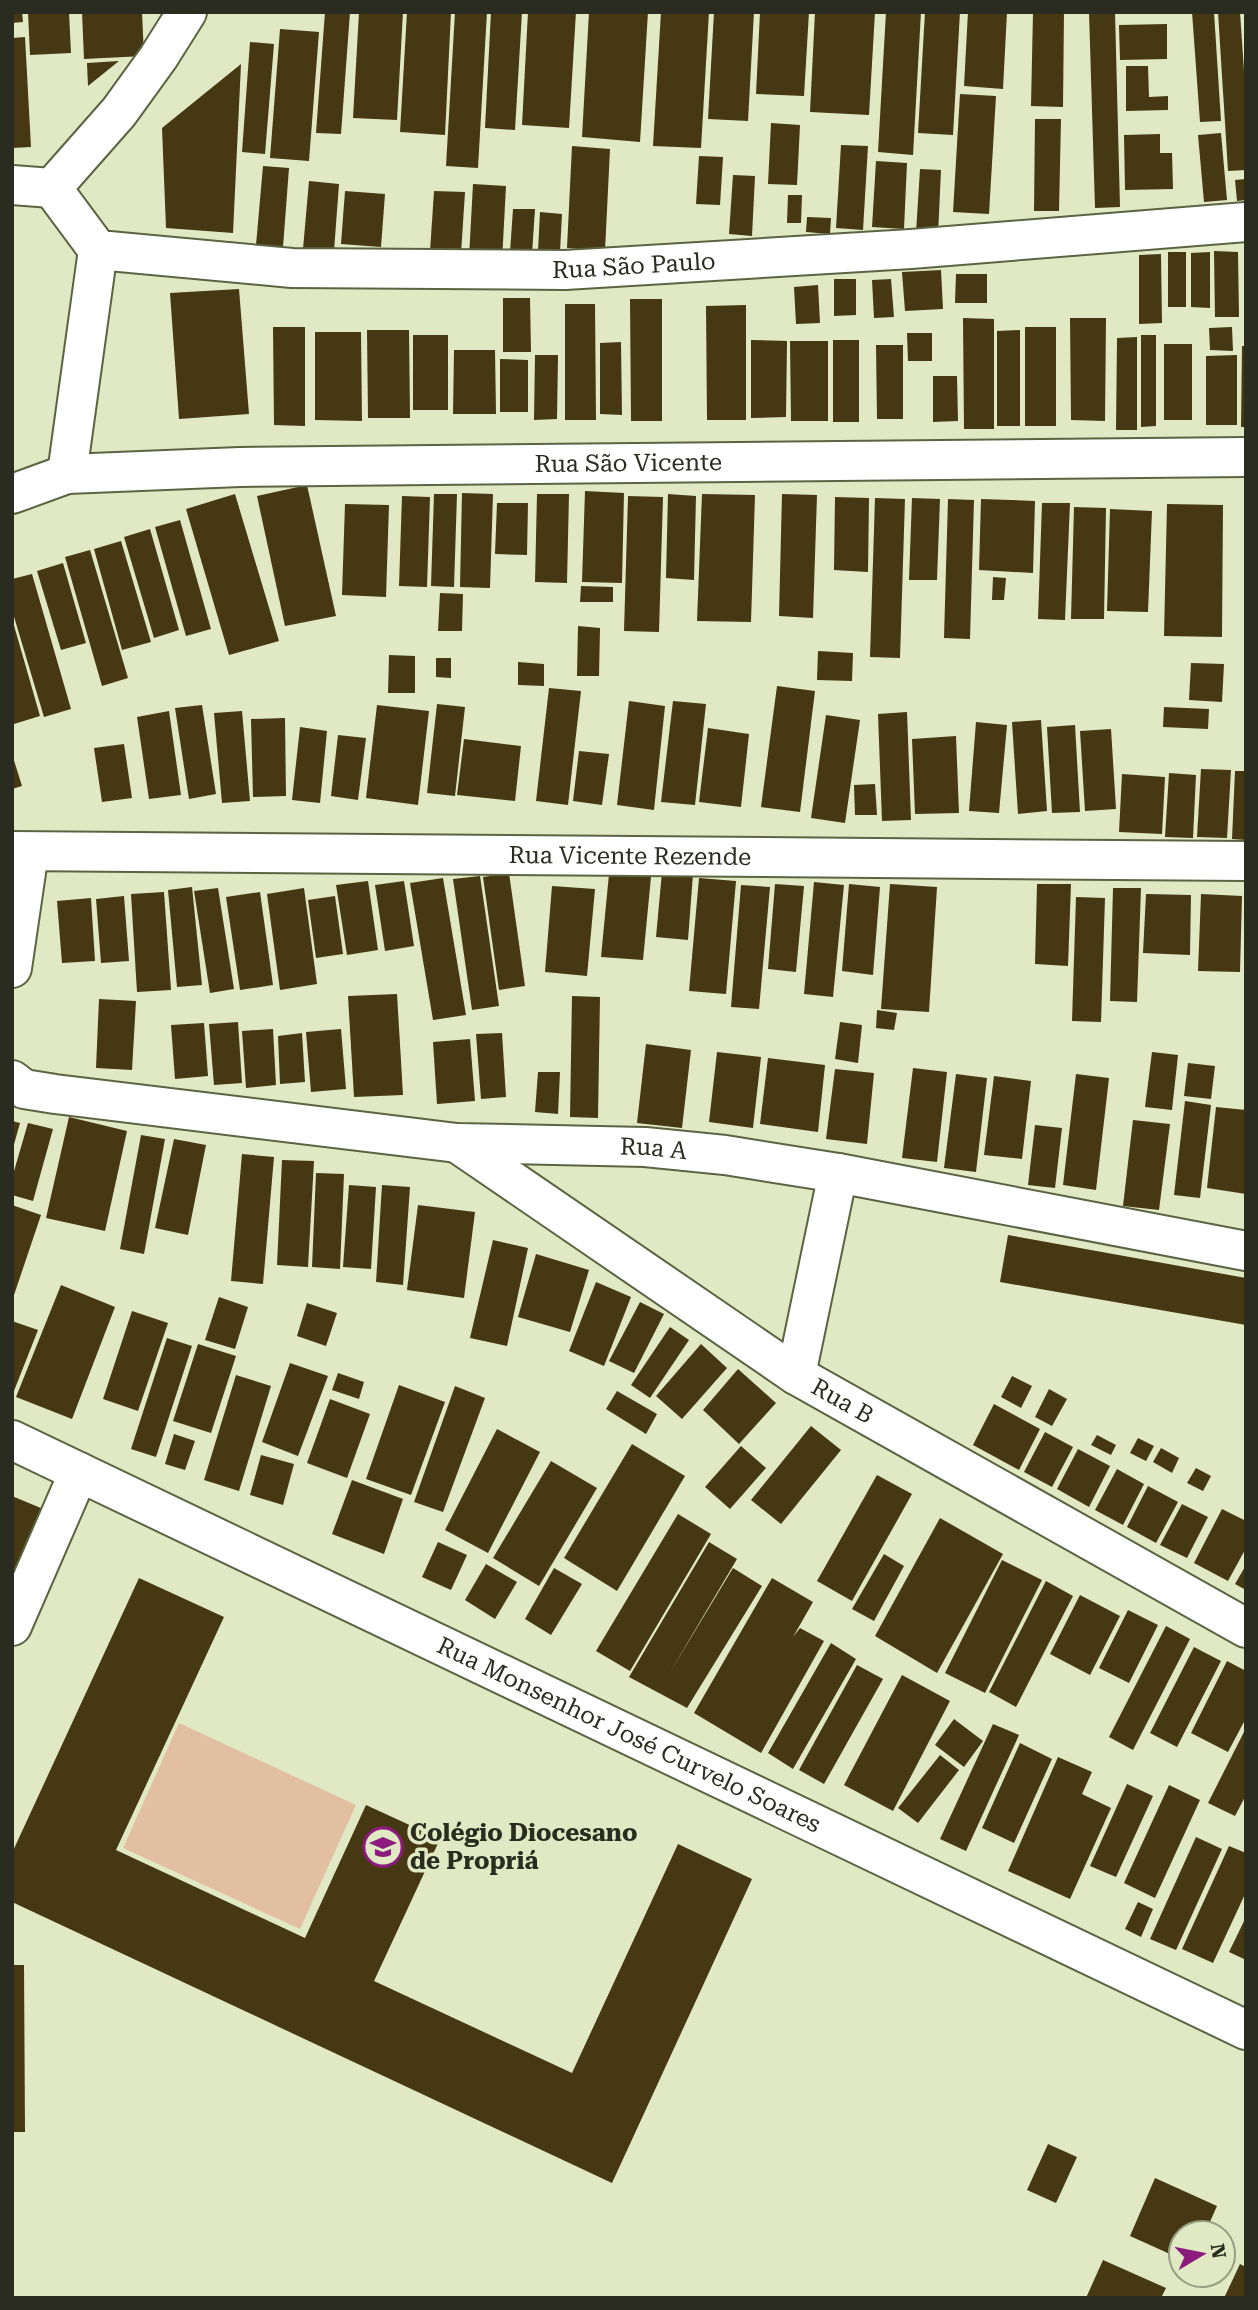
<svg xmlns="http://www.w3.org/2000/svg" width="1258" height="2310" viewBox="0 0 1258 2310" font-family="'Roboto Serif',serif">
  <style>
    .green { fill: #e3bfa2 }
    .building { fill: #463813 }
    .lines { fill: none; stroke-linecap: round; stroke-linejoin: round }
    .minor-casing { stroke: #5c6343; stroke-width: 42 }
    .minor { stroke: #fff; stroke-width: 38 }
    .labels { text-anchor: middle; stroke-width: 7; stroke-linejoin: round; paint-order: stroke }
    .street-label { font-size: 24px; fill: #292c1e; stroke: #e1e9c4 }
    .poi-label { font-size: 24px; font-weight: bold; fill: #292c1e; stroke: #e1e9c4; text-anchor: start }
  </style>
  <rect width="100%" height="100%" fill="#e1e9c4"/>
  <path class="green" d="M179,1723L356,1805L300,1929L123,1848Z"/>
  <g class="building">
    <path d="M12,12H22L23,22L12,23Z"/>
    <path d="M28,12H69L71,53L30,55Z"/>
    <path d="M82,12H142L144,56L84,59Z"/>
    <path d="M325,12H350L341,134L316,133Z"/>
    <path d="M359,12H403L397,120L353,118Z"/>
    <path d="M407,12H451L445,135L400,132Z"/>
    <path d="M455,12H487L478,168L446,166Z"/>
    <path d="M491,12H522L515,130L485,128Z"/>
    <path d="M528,12H576L569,128L522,125Z"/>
    <path d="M589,12H648L640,142L582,137Z"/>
    <path d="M661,12H709L701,148L653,146Z"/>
    <path d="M714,12H754L748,121L708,119Z"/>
    <path d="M760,12H809L804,96L756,94Z"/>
    <path d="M815,12H875L869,115L810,112Z"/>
    <path d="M886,12H921L913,155L878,152Z"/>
    <path d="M925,12H960L953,135L918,133Z"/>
    <path d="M968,12H1007L1003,89L964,86Z"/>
    <path d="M1033,12H1064L1063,107L1031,106Z"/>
    <path d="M1089,12H1115L1120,207L1095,208Z"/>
    <path d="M1192,12H1214L1221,121L1200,122Z"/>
    <path d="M1218,12H1240L1246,100V170L1228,171Z"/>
    <path d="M1167,24V59L1120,60L1119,25Z"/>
    <path d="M280,29L319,32L309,161L270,158Z"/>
    <path d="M25,37L31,147L12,148V38Z"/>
    <path d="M250,42L274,44L265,154L242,152Z"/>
    <path d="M119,61L88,86L87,63Z"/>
    <path d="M241,64L233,233L166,228L162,128Z"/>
    <path d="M1126,66H1148L1149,97L1168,96V110L1126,111Z"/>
    <path d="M960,94L996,96L989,214L953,212Z"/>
    <path d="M1035,119H1061L1059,211H1034Z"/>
    <path d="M771,123L800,125L797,185L768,184Z"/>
    <path d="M1221,133L1227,200L1204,202L1198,135Z"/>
    <path d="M1160,134V153H1172L1173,189L1125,190L1124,135Z"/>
    <path d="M841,145L868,146L863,230L836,228Z"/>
    <path d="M572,146L610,149L605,251L567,248Z"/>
    <path d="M699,156L723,157L720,205L696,204Z"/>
    <path d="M876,161L907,163L904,229L872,227Z"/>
    <path d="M263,166L289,168L283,247L256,245Z"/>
    <path d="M920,169L941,170L938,235L916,233Z"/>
    <path d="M733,175L755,176L752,236L729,234Z"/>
    <path d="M1246,179V200L1237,201L1235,180Z"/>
    <path d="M309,181L339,184L334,251L303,249Z"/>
    <path d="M473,184L506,186L502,261L469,258Z"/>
    <path d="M345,191L385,194L381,247L341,244Z"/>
    <path d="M434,191L465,192L461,254L430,252Z"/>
    <path d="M788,195H802L801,223H787Z"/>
    <path d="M513,209H535L532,254L510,252Z"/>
    <path d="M540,212L562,214L560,252L538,251Z"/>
    <path d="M807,217L831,218L830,234L806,232Z"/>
    <path d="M1214,251L1238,252L1239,317H1215Z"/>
    <rect x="1168" y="252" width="18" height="55"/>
    <path d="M1210,252V308L1191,307V253Z"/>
    <path d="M1161,254L1162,323L1139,324V255Z"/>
    <path d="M941,270L943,309L905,311L902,272Z"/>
    <path d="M956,274H987V303H955Z"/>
    <path d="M834,279H856V315L834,316Z"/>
    <path d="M891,279L894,317L874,318L872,280Z"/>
    <path d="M818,285L820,323L796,324L794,287Z"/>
    <path d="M239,289L249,414L179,419L170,293Z"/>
    <path d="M503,298H530L531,352H503Z"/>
    <path d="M630,299H662V421H631Z"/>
    <path d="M565,304H595L596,420H565Z"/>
    <path d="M746,305V420H707L706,306Z"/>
    <path d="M963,318L994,319V429H964Z"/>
    <path d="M1070,318H1106L1105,421L1071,420Z"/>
    <path d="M273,327H305V426L274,425Z"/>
    <rect x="1025" y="327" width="31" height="99"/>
    <path d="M1232,327L1233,351L1210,350L1209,328Z"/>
    <path d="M367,330H409L410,418H368Z"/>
    <path d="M1020,330V426H997V331Z"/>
    <path d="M315,332H361L362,421L315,420Z"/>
    <path d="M907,333H932V361H908Z"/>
    <rect x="413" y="335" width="35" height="75"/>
    <path d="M1141,335H1156V426L1141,427Z"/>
    <path d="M1137,337V430H1116L1117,338Z"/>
    <path d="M751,340L787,341L786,417L751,418Z"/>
    <rect x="833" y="340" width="26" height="82"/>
    <path d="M790,341H828V421H791Z"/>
    <path d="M621,342L622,415L600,414V343Z"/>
    <rect x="1164" y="344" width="28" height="76"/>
    <path d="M876,345H903V419H877Z"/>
    <path d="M1242,346H1246V427H1241Z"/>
    <path d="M454,350H495L496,414H453Z"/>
    <path d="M535,355H558L557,419L534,420Z"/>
    <path d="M1237,355V425H1206V356Z"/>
    <path d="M500,359L528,360V412H500Z"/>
    <path d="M933,376H957L958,421L933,422Z"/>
    <path d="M307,485L336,616L285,626L257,496Z"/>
    <path d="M585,491L624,493L622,583L582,582Z"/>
    <path d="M462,493L493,494L490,588L460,587Z"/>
    <path d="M235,494L279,641L229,655L186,509Z"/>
    <path d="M434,494H457L454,587L431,586Z"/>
    <path d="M537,494H569L567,583L535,582Z"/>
    <path d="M668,494L696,496L694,580L666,578Z"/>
    <path d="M702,494L755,495L751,622L697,621Z"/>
    <path d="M782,494L817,495L813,618L779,616Z"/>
    <path d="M402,496L430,497L427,587L399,586Z"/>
    <path d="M628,496L663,497L659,632L624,631Z"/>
    <path d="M835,497L869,498L868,572L834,570Z"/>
    <path d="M875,498L905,499L900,658L870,657Z"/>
    <path d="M912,498L940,499L937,580H909Z"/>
    <path d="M948,499L974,500L970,639L944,638Z"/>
    <path d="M981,499L1035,501L1033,573L979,570Z"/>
    <path d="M497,503H528L527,555L495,554Z"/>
    <path d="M1042,503H1070L1065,620L1038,619Z"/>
    <path d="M345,504L389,505L386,597L342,595Z"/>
    <path d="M1167,504L1223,505L1222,637L1164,636Z"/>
    <path d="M1074,507L1106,508L1104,619H1071Z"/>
    <path d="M1110,509L1152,511L1148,612L1107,611Z"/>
    <path d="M180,520L211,629L186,636L155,527Z"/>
    <path d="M150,529L179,630L154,638L124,537Z"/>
    <path d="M121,541L151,642L122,650L94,549Z"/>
    <path d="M90,550L128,678L102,686L65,557Z"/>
    <path d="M63,563L86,643L61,650L37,571Z"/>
    <path d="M32,574L71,709L44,717L12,610V579Z"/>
    <path d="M993,577L1006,578L1004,600H992Z"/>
    <path d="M581,586L613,587V602H580Z"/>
    <path d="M440,593L463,594L462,631H438Z"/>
    <path d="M13,622L40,716L14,724L12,717Z"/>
    <path d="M578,626L600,628L599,676H577Z"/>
    <path d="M818,651L853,653L852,681L817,680Z"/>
    <path d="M389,655L415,656V693H388Z"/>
    <path d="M436,658H451V678L436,677Z"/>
    <path d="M518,662L544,664V686L518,685Z"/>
    <path d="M1191,663L1224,664L1222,702L1189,700Z"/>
    <path d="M777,686L815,691L800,812L761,807Z"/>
    <path d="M549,688L581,691L568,805L536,801Z"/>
    <path d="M629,701L665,706L654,810L617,805Z"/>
    <path d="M673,701L706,704L695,805L661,802Z"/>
    <path d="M437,704L465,707L455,796L427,793Z"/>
    <path d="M202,705L216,794L189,799L175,708Z"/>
    <path d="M377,705L429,711L418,805L366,798Z"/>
    <path d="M1164,707L1209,709L1208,729L1163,727Z"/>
    <path d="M169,711L181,795L149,799L137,717Z"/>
    <path d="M242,711L250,801L222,803L214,713Z"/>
    <path d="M907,712L911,820L882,821L878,714Z"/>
    <path d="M826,715L860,720L845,823L811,818Z"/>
    <path d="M285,718L286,796L253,797L251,719Z"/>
    <path d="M1041,720L1047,811L1018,814L1012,722Z"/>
    <path d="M976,722L1007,725L999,813L969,811Z"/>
    <path d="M1075,725L1080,812L1052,813L1047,727Z"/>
    <path d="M300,727L327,731L320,803L292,800Z"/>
    <path d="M708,728L749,734L741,807L699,802Z"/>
    <path d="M1111,729L1116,809L1085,811L1080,731Z"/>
    <path d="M338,735L366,738L358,800L331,796Z"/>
    <path d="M956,736L959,813L915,814L912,739Z"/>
    <path d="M464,739L521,746L515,801L457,795Z"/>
    <path d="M124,744L132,798L102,802L94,748Z"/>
    <path d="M579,751L609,754L602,805L573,801Z"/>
    <path d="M12,754L22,786L12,789Z"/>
    <path d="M1201,769L1231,770L1227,838L1197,837Z"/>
    <path d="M1235,771H1246V840L1232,839Z"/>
    <path d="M1169,773L1196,775L1193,838L1165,837Z"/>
    <path d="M1122,774L1165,777L1162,834L1119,832Z"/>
    <path d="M875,784L877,815H855L854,785Z"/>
    <path d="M662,872L693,874L688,940L656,937Z"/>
    <path d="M509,873L525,986L499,990L483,877Z"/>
    <path d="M609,874L651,877L643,960L601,957Z"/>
    <path d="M480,876L499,1006L472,1010L453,879Z"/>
    <path d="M443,878L466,1015L433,1020L410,883Z"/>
    <path d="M699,878L736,881L726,994L689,991Z"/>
    <path d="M368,881L378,950L347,955L336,885Z"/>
    <path d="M404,881L414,946L385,951L375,885Z"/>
    <path d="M814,882L844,885L833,997L804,994Z"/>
    <path d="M775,884L804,886L796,972L768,969Z"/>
    <path d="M849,884L880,887L873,975L842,971Z"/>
    <path d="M890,884L937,887L929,1012L881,1009Z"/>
    <path d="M1037,884H1071L1068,966L1035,964Z"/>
    <path d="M741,885L770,887L759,1009L731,1007Z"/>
    <path d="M552,886L595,889L587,976L545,972Z"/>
    <path d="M192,887L202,985L177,987L168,890Z"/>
    <path d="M218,888L234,989L210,993L194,891Z"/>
    <path d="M304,888L317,984L280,990L267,894Z"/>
    <path d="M1113,888H1141L1137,1002L1110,1001Z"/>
    <path d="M164,892L171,990L137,992L131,894Z"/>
    <path d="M260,892L273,985L240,990L226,897Z"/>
    <path d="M1146,894L1191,895L1190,955L1143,953Z"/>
    <path d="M1201,894L1242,896L1240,972L1198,971Z"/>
    <path d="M124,896L129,961L101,963L96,899Z"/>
    <path d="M335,896L343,954L316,958L308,900Z"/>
    <path d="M1076,897L1105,898L1101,1022L1072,1021Z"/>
    <path d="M91,898L95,961L62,963L57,901Z"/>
    <path d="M397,994L403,1095L354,1097L348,996Z"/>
    <path d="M572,996L600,997L598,1118L570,1117Z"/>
    <path d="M99,999L136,1001L132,1070L96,1068Z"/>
    <path d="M877,1010L897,1013L894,1030L876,1028Z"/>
    <path d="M238,1022L242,1083L214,1085L209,1024Z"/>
    <path d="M840,1022L862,1025L858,1063L835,1059Z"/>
    <path d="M204,1023L208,1076L175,1079L171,1025Z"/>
    <path d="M273,1029L276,1085L246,1088L242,1031Z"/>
    <path d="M341,1029L346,1089L311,1092L306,1032Z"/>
    <path d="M302,1033L305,1082L280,1084L278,1036Z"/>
    <path d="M502,1033L506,1097L481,1099L476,1034Z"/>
    <path d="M470,1039L475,1101L437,1104L433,1042Z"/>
    <path d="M646,1044L691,1050L682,1128L637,1123Z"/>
    <path d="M717,1052L761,1057L753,1128L709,1122Z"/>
    <path d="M1152,1052L1178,1055L1172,1110L1145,1107Z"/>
    <path d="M768,1058L825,1065L818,1132L760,1124Z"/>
    <path d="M1188,1063L1215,1066L1211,1099L1184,1096Z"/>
    <path d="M913,1068L947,1072L937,1162L902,1158Z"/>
    <path d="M835,1069L874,1073L867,1144L826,1139Z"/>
    <path d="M538,1072H560L558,1114L535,1112Z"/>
    <path d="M956,1074L987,1078L976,1172L944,1168Z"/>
    <path d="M1076,1074L1109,1078L1096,1190L1063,1185Z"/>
    <path d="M994,1076L1031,1081L1022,1159L984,1155Z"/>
    <path d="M1185,1101L1211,1105L1200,1198L1174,1195Z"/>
    <path d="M1216,1107L1246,1110V1194L1207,1188Z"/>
    <path d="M69,1117L127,1131L105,1231L46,1218Z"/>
    <path d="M1133,1120L1170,1124L1159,1210L1123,1206Z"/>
    <path d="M12,1121L20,1123L13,1148H12Z"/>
    <path d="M28,1123L53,1129L33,1201L12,1195V1178Z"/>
    <path d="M1035,1125L1062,1128L1055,1188L1028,1185Z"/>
    <path d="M141,1135L165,1139L144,1254L120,1249Z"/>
    <path d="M174,1139L206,1145L188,1235L155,1228Z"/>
    <path d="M242,1154L274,1157L263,1284L231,1281Z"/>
    <path d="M282,1160L314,1161L308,1267L277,1265Z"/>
    <path d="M316,1173L344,1174L340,1269L312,1267Z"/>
    <path d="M349,1185L376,1187L371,1269L343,1267Z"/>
    <path d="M382,1185L410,1187L403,1285L376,1282Z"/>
    <path d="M12,1205L41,1215L13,1298H12Z"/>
    <path d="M418,1205L475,1212L464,1298L407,1290Z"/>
    <path d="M1008,1235L1246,1278V1325L1000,1282Z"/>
    <path d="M493,1240L528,1248L507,1346L470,1338Z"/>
    <path d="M536,1254L589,1270L570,1332L518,1317Z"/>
    <path d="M596,1282L631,1297L604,1366L569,1351Z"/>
    <path d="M61,1285L115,1307L72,1419L16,1397Z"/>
    <path d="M219,1297L248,1307L235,1349L205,1340Z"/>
    <path d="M640,1302L664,1314L634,1373L609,1361Z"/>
    <path d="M307,1303L337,1313L326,1346L297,1336Z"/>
    <path d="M132,1311L168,1323L138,1411L103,1399Z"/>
    <path d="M12,1321L38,1330L12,1396Z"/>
    <path d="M670,1327L689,1340L650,1398L631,1385Z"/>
    <path d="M167,1338L192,1346L156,1457L131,1449Z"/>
    <path d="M198,1344L236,1356L211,1433L173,1421Z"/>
    <path d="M701,1344L727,1368L682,1419L656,1396Z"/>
    <path d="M290,1363L328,1376L298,1456L262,1442Z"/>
    <path d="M738,1369L776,1403L739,1444L703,1410Z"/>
    <path d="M338,1373L364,1382L359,1399L332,1390Z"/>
    <path d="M236,1375L271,1386L239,1491L204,1480Z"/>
    <path d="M1012,1376L1032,1386L1021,1408L1001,1397Z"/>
    <path d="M399,1385L445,1402L411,1495L366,1479Z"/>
    <path d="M455,1386L485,1398L443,1512L414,1502Z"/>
    <path d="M1049,1389L1067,1399L1052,1426L1035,1417Z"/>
    <path d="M617,1391L657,1414L646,1434L606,1409Z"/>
    <path d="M330,1399L370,1414L347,1478L307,1463Z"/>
    <path d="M994,1404L1040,1429L1019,1470L973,1445Z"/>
    <path d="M811,1426L841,1450L781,1524L751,1500Z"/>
    <path d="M497,1429L540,1452L488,1553L445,1530Z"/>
    <path d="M1045,1432L1073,1447L1052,1487L1024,1472Z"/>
    <path d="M174,1434L195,1441L185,1470L165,1464Z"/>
    <path d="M1097,1435L1116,1445L1111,1455L1091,1445Z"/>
    <path d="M1138,1438L1154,1446L1146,1461L1130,1453Z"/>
    <path d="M632,1444L685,1476L617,1591L564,1558Z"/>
    <path d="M741,1446L766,1468L730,1509L705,1487Z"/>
    <path d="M1161,1448L1179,1458L1172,1473L1153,1462Z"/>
    <path d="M1078,1449L1110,1466L1089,1507L1057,1489Z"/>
    <path d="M261,1455L294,1464L283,1505L250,1495Z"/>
    <path d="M551,1461L597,1488L539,1586L493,1558Z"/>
    <path d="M1196,1468L1211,1476L1203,1491L1187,1483Z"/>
    <path d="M1117,1469L1144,1484L1123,1525L1095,1510Z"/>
    <path d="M877,1475L912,1494L852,1601L817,1581Z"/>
    <path d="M352,1480L403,1499L384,1554L332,1534Z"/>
    <path d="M1148,1486L1178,1502L1156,1543L1127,1527Z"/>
    <path d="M12,1496L48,1511L12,1589Z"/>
    <path d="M1182,1504L1208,1517L1187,1558L1160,1545Z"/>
    <path d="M1222,1509L1246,1521V1548L1228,1581L1194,1563Z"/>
    <path d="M678,1514L711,1534L630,1671L596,1651Z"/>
    <path d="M940,1518L1003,1554L937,1673L875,1636Z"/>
    <path d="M438,1542L467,1555L451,1590L422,1577Z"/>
    <path d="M709,1542L737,1559L669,1674L733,1568L762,1586L687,1708L629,1677Z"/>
    <path d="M884,1554L904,1566L874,1621L852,1609Z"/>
    <path d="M1002,1560L1042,1580L985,1693L945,1673Z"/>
    <path d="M486,1564L517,1582L495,1619L465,1600Z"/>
    <path d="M1246,1565V1590L1235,1584Z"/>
    <path d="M554,1568L582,1584L551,1635L525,1619Z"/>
    <path d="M139,1578L224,1617L116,1850L305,1938L366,1805L440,1839L374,1981L572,2073L678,1844L752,1879L612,2183L12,1902V1853Z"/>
    <path d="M772,1578L813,1602L793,1637L800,1628L824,1641L761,1753L694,1713Z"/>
    <path d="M1046,1581L1073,1596L1016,1707L989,1692Z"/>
    <path d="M1080,1595L1120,1616L1090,1675L1050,1654Z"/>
    <path d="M1128,1610L1158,1625L1129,1683L1099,1668Z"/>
    <path d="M1166,1626L1190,1639L1133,1750L1109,1737Z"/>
    <path d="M831,1643L856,1659L793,1769L768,1753Z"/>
    <path d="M1194,1647L1221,1661L1177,1747L1150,1733Z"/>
    <path d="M1227,1661L1246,1671V1718L1228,1752L1191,1733Z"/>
    <path d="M857,1665L883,1679L824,1784L799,1770Z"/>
    <path d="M902,1675L950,1701L893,1811L844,1785Z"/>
    <path d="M954,1719L983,1741L964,1767L935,1745Z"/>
    <path d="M993,1724L1019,1735L966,1851L940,1839Z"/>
    <path d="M1246,1728V1795L1235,1816L1208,1803Z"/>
    <path d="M1020,1743L1052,1759L1014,1843L982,1828Z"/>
    <path d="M940,1755L959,1770L918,1823L898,1808Z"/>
    <path d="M1058,1757L1092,1772L1082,1794L1111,1808L1070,1899L1008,1871Z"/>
    <path d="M1127,1784L1153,1796L1116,1877L1090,1866Z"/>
    <path d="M1169,1785L1200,1800L1155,1898L1124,1883Z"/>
    <path d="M1196,1837L1222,1849L1176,1950L1150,1939Z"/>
    <path d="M1229,1846L1246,1853V1892L1213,1963L1182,1949Z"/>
    <path d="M1138,1902L1153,1909L1141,1937L1125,1929Z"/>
    <path d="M1246,1917V1960L1229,1952Z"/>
    <path d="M12,1965H24L25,2132H12Z"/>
    <path d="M1048,2144L1077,2157L1056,2203L1027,2190Z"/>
    <path d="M1155,2178L1217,2206L1205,2233H1181V2259L1130,2236Z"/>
    <path d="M1103,2260L1166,2288L1161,2298H1086Z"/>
    <path d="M1240,2264L1246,2267V2298H1224Z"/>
  </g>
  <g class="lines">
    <g class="minor-casing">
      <g id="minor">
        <path d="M12,185L52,188"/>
        <path id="s1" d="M52,188L98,250L292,268L565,270L911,249L1246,222"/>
        <path d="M52,188L119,112L158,58L187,12"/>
        <path d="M67,474L98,250"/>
        <path id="s2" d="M12,494L67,474L240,467L1246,457"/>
        <path id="s3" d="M12,851L1246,861"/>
        <path d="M12,968L29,852"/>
        <path id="s4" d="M12,1080L24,1089L55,1094L457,1143L645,1147L725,1155L838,1173L1246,1251"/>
        <path id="s5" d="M457,1143L796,1375L1246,1628"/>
        <path d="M796,1375L838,1173"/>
        <path id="s6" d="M12,1440L1246,2030"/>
        <path d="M12,1626L79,1472"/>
      </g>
    </g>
    <use href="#minor" class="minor"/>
  </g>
  <defs>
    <g id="school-ring" transform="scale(2.0125)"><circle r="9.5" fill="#e1e9c4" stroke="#8c1b7e" stroke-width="1.5"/><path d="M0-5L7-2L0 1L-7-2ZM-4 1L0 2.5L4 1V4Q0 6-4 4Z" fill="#8c1b7e"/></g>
  </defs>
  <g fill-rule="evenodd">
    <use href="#school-ring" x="383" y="1847"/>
  </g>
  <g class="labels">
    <g class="street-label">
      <text dy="8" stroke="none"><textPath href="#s1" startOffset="614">Rua São Paulo</textPath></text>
      <text dy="8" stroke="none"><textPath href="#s2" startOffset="620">Rua São Vicente</textPath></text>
      <text dy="8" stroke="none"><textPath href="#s3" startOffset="618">Rua Vicente Rezende</textPath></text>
      <text dy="8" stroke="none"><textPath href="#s4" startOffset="648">Rua A</textPath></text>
      <text dy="8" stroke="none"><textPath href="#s5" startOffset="464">Rua B</textPath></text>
      <text dy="8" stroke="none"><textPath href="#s6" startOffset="684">Rua Monsenhor José Curvelo Soares</textPath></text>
    </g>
    <g class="poi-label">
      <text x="410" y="1841">Colégio Diocesano<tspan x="410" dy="28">de Propriá</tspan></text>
    </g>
  </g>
  <rect width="1258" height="2310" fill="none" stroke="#292c1e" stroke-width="28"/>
  <g transform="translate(1202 2254) rotate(80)"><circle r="33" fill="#e1e9c4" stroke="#979d82" stroke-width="2"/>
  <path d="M0-5L12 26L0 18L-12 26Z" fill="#8c1b7e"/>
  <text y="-10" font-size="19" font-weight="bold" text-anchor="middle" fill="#292c1e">N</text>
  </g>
</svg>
